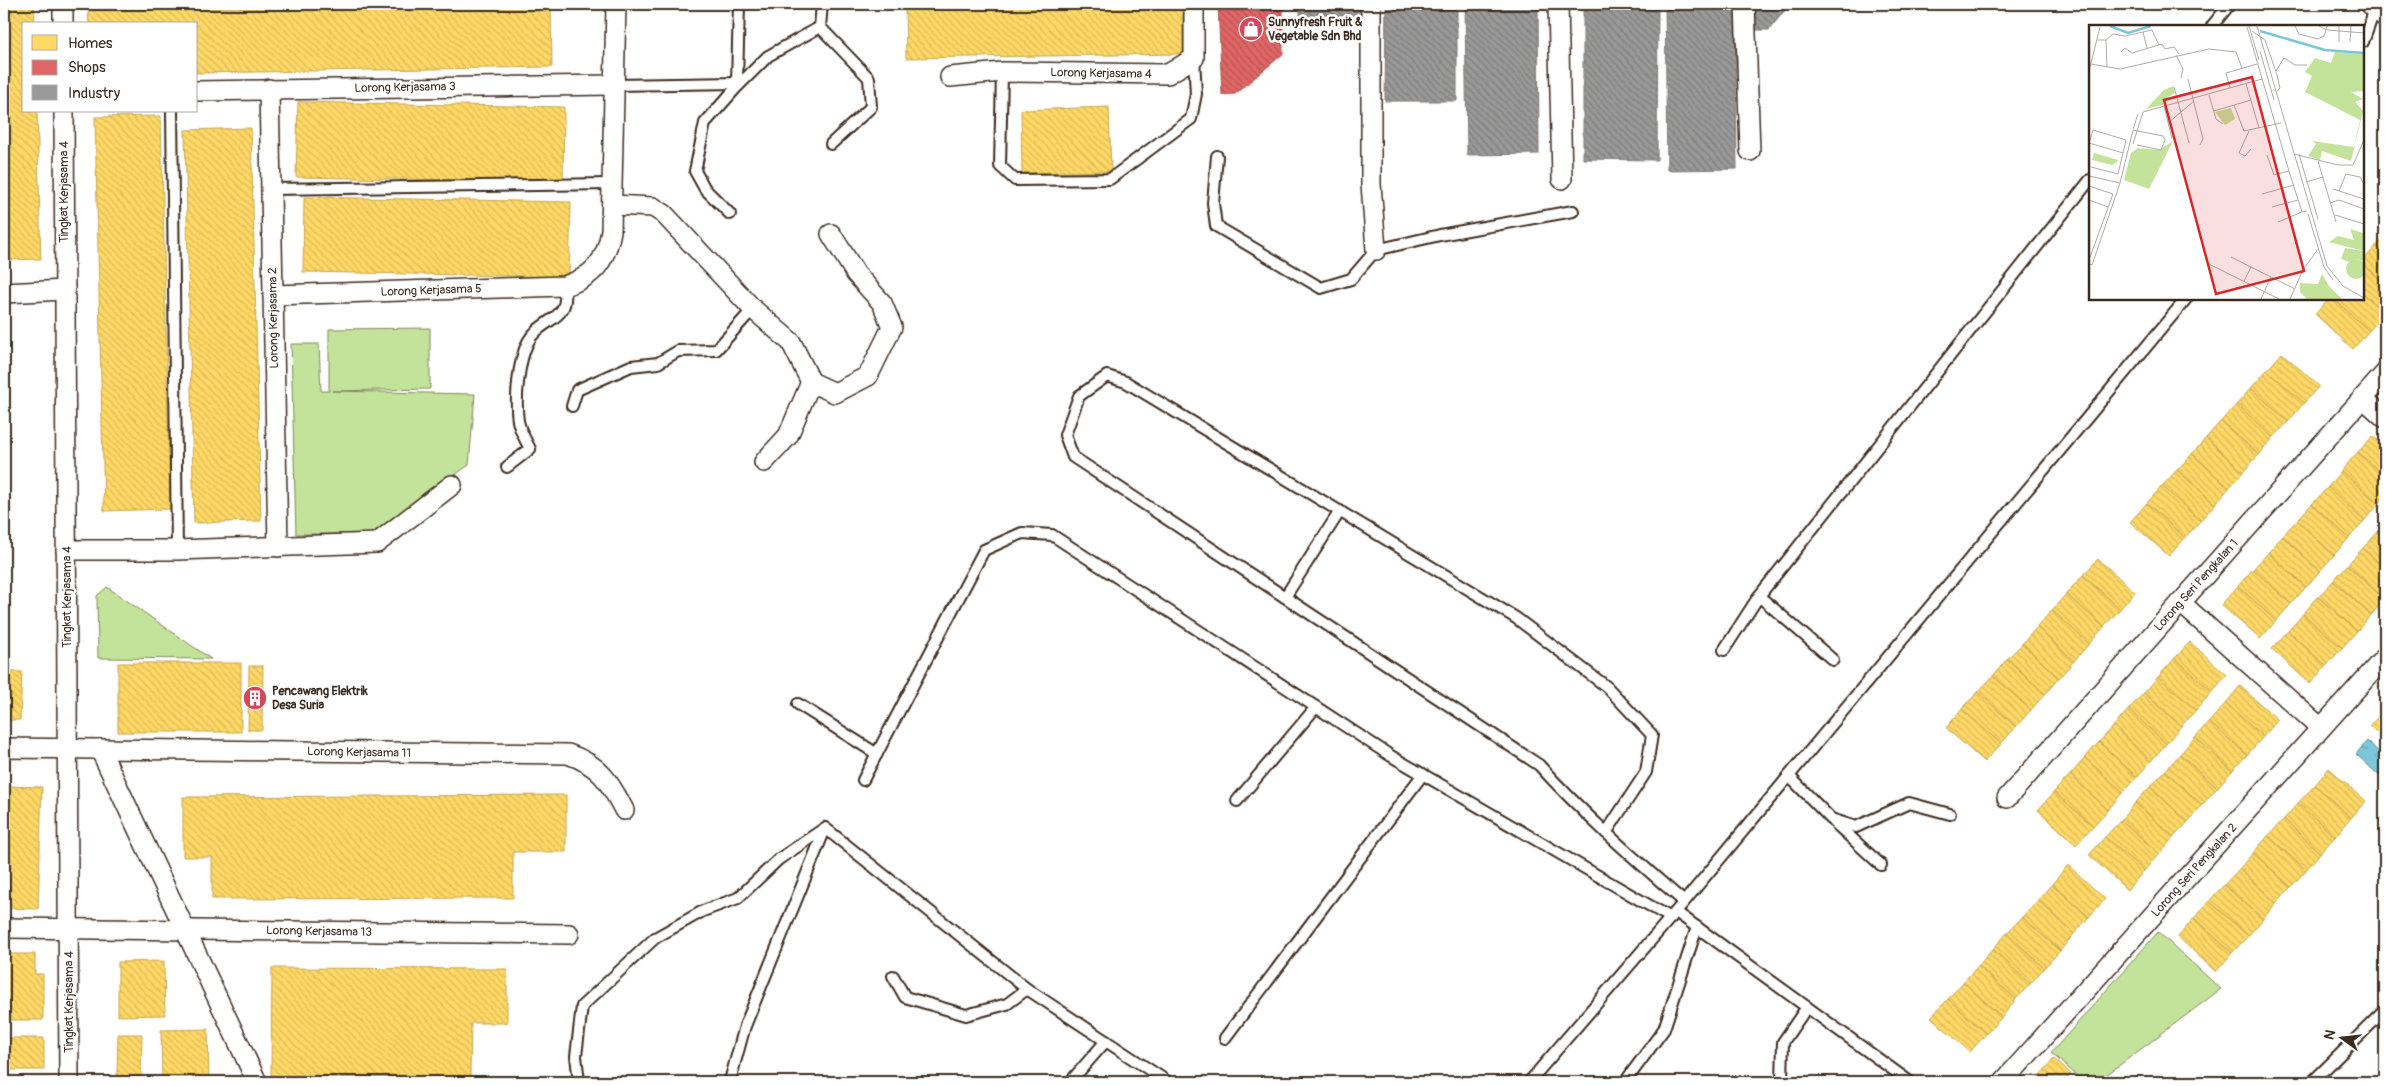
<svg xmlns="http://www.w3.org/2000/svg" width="2389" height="1086" viewBox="0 0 2389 1086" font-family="Pangolin,sans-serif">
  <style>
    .park { fill: #c3e39b; stroke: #7f865c }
    .water { fill: url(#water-ripples); stroke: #61888f }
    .homes { fill: url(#homes-back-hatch); stroke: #c4a450 }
    .shops { fill: url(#shops-back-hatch); stroke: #ae5450 }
    .industry { fill: url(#industry-back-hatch); stroke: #7d7874 }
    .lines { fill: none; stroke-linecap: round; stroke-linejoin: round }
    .lane-casing { stroke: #3b2a1e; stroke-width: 14 }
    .street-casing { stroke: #3b2a1e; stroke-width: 22 }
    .lane { stroke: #fff; stroke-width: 10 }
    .street { stroke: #fff; stroke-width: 19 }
    .labels { text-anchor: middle; stroke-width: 5; stroke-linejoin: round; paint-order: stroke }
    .poi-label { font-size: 12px; font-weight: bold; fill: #3b2a1e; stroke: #fff; text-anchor: start }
    .street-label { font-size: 12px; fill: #3b2a1e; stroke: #fff }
    .inset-river { fill: none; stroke: #7bc7da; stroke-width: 2.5 }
    .inset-road { fill: none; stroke: #b1aaa5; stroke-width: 1 }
    .view { fill: #d62828; fill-opacity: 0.15; stroke: #d62828; stroke-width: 2.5 }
    .inset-edge { fill: none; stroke: #3b2a1e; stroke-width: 2.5 }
  </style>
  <defs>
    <pattern id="water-ripples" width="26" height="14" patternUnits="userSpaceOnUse" patternTransform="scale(1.25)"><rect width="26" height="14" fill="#7bc7da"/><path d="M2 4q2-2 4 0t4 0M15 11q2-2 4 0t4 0" fill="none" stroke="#66a2b0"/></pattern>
    <pattern id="homes-back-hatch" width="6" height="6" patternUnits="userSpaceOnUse" patternTransform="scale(1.25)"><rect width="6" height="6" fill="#ffd966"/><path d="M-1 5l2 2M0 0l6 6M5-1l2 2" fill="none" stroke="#dbba58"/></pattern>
    <pattern id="shops-back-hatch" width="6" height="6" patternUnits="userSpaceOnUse" patternTransform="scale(1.25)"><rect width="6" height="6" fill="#e06666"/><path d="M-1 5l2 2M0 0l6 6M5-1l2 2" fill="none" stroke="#b75453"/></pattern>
    <pattern id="industry-back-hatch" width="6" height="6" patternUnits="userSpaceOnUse" patternTransform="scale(1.25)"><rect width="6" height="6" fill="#999"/><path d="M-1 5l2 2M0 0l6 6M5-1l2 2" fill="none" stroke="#7e7d7c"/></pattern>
  </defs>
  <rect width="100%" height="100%" fill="#fff"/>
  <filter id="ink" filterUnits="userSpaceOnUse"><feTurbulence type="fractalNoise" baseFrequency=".02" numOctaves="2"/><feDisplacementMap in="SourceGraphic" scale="10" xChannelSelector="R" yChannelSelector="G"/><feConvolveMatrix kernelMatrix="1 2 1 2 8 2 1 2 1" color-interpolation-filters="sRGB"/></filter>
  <g filter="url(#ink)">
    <g class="park">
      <path d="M430,328V389L332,391L475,394L469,465L371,534H296L291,344H319L321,391H329V329Z"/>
      <path d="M107,587L211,659L98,658L97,596Z"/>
      <path d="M2158,932L2221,989L2097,1082H2084L2051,1053Z"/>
      <path d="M4,1078L49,1079V1082H4Z"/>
    </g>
    <path class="water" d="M2367,741L2385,758V781L2356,754Z"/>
    <g class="homes">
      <path d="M4,4H34L35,24H24V111H37L41,259L4,260Z"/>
      <path d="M425,4H551L552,67L196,73V24H89L88,10Z"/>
      <path d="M905,4H1182L1183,54L906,58Z"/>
      <path d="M298,102L564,107L563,182L296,177Z"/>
      <path d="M1109,107L1111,171L1022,173L1021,110Z"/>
      <path d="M161,116L170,509L104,511L95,117Z"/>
      <path d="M251,128L261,521L194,523L185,130Z"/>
      <path d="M304,197L571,202L569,277L303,272Z"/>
      <path d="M2385,236V254L2376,246Z"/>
      <path d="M2376,246L2385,254V283L2363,264V261Z"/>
      <path d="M2363,264L2385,283V313L2363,293Z"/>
      <path d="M2363,293L2385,313L2369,331L2334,299H2363Z"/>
      <path d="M2329,299H2334L2369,331L2353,349L2315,314Z"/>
      <path d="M2282,353L2319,386L2304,403L2267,370Z"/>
      <path d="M2267,370L2304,403L2288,422L2251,388Z"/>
      <path d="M2251,388L2288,422L2273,438L2237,404Z"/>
      <path d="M2237,404L2273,438L2259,455L2221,421Z"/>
      <path d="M2221,421L2259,455L2243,472L2206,438Z"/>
      <path d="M2373,436L2385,447V477L2358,452Z"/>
      <path d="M2206,438L2243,472L2229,488L2192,454Z"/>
      <path d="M2358,452L2385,477V497L2379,504L2341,471Z"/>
      <path d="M2192,454L2229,488L2215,504L2177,470Z"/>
      <path d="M2177,470L2215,504L2200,521L2162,486Z"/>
      <path d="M2341,471L2379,504L2364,521L2328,487Z"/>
      <path d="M2162,486L2200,521L2185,538L2147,503Z"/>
      <path d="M2328,487L2364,521L2349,538L2312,504Z"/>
      <path d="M2147,503L2185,538L2169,556L2130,522Z"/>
      <path d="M2312,504L2349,538L2334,555L2297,520Z"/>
      <path d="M2297,520L2334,555L2320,571L2282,536Z"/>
      <path d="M2385,523V538L2378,532Z"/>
      <path d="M2378,532L2385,538V569L2363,548Z"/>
      <path d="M2282,536L2320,571L2306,587L2268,553Z"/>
      <path d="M2363,548L2385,569V600L2347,565Z"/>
      <path d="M2268,553L2306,587L2291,604L2253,569Z"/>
      <path d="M2098,559L2135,592L2120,609L2083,575Z"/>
      <path d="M2347,565L2385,600L2371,615L2333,581Z"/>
      <path d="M2253,569L2291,604L2276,621L2238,586Z"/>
      <path d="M2083,575L2120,609L2104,627L2066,594Z"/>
      <path d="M2333,581L2371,615L2357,631L2318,597Z"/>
      <path d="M2238,586L2276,621L2260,639L2221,605Z"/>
      <path d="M2066,594L2104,627L2089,644L2052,610Z"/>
      <path d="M2318,597L2357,631L2342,648L2303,614Z"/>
      <path d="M2052,610L2089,644L2074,661L2037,627Z"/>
      <path d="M2303,614L2342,648L2326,666L2288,631Z"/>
      <path d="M2037,627L2074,661L2059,678L2022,644Z"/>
      <path d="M2288,631L2326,666L2310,684L2272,649Z"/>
      <path d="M2190,642L2227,675L2212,692L2175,658Z"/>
      <path d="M2022,644L2059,678L2045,694L2007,659Z"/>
      <path d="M2175,658L2212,692L2196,710L2158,677Z"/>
      <path d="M2007,659L2045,694L2031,710L1993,676Z"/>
      <rect x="118" y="663" width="123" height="69"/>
      <path d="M249,666H263L262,730H248Z"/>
      <path d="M4,671L22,672L20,720H4Z"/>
      <path d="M1993,676L2031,710L2016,727L1978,692Z"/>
      <path d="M2158,677L2196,710L2181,726L2144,693Z"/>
      <path d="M2240,686L2278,720L2263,737L2226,703Z"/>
      <path d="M1978,692L2016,727L2001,744L1962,709Z"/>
      <path d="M2144,693L2181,726L2166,744L2129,709Z"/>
      <path d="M2226,703L2263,737L2247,755L2209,722Z"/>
      <path d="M1962,709L2001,744L1984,762L1946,728Z"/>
      <path d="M2129,709L2166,744L2151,761L2114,726Z"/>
      <path d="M2385,709V740L2370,726Z"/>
      <path d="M2209,722L2247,755L2232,771L2195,737Z"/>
      <path d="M2114,726L2151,761L2137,777L2099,742Z"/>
      <path d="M2195,737L2232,771L2217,788L2180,754Z"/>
      <path d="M2099,742L2137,777L2123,792L2085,758Z"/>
      <path d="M2180,754L2217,788L2202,805L2165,771Z"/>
      <path d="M2085,758L2123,792L2108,810L2070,775Z"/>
      <path d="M2329,768L2366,801L2351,818L2315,785Z"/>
      <path d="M2165,771L2202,805L2188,822L2150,787Z"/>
      <path d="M2070,775L2108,810L2093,826L2054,792Z"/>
      <path d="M2315,785L2351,818L2335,837L2298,803Z"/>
      <path d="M4,786L42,787L38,909L4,908Z"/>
      <path d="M2150,787L2188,822L2174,837L2135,803Z"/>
      <path d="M2054,792L2093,826L2076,845L2038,810Z"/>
      <path d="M566,795V852H513V898L212,899V857H183V797Z"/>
      <path d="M2135,803L2174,837L2159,854L2121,820Z"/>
      <path d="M2298,803L2335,837L2320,853L2284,819Z"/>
      <path d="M2284,819L2320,853L2306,870L2268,836Z"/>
      <path d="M2121,820L2159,854L2144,871L2105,837Z"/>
      <path d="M2268,836L2306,870L2291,887L2253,853Z"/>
      <path d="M2105,837L2144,871L2127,890L2089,855Z"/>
      <path d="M2253,853L2291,887L2276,903L2239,869Z"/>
      <path d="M2068,865L2105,899L2089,917L2052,884Z"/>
      <path d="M2239,869L2276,903L2263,919L2224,885Z"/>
      <path d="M2052,884L2089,917L2074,934L2038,900Z"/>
      <path d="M2224,885L2263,919L2248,936L2209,901Z"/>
      <path d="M2038,900L2074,934L2060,951L2022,917Z"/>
      <path d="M2209,901L2248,936L2232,953L2194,918Z"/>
      <path d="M2022,917L2060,951L2044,968L2007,933Z"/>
      <path d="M2194,918L2232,953L2216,972L2178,937Z"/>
      <path d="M2007,933L2044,968L2030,984L1993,949Z"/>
      <path d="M1993,949L2030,984L2016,999L1978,966Z"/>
      <path d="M6,954H35V974H43V1020H5Z"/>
      <path d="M164,961L165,1015L118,1016V962Z"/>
      <path d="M1978,966L2016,999L2002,1017L1963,982Z"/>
      <path d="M272,968L507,969V1023H471L470,1078H271Z"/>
      <path d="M1963,982L2002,1017L1986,1034L1948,999Z"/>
      <path d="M1948,999L1986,1034L1970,1052L1931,1017Z"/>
      <path d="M208,1029L209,1082H162L161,1030Z"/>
      <path d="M118,1034H142L141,1082H124V1078H117Z"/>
      <rect x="4" y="1038" width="40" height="32"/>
      <path d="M2054,1059L2071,1074L2064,1082H2034Z"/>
    </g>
    <path class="shops" d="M1218,4H1283V54L1235,94L1222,95Z"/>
    <g class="industry">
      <path d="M1300,4H1362V25L1300,26Z"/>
      <path d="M1386,4H1457V101H1385Z"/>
      <path d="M1465,4H1538L1539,154L1467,155Z"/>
      <path d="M1583,4H1658L1657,160L1583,159Z"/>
      <path d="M1665,4H1735L1737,169L1667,170Z"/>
      <path d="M1754,4H1790L1769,30H1752Z"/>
    </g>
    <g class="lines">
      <g class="lane-casing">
        <g id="lane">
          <path d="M822,4L820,27L869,78L871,107L831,144"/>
          <path d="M2212,26L2230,4"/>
          <path d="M2363,42L2375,9"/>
          <path d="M1002,72L1000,166L1015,180L1110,179L1191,119L1196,94L1194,58"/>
          <path d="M614,85L737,83L739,4"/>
          <path d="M172,111L177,550"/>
          <path d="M1217,156L1213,203L1216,226L1321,288L1351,279L1376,250L1440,235L1573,211"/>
          <path d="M271,189L611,184"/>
          <path d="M730,214L705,189L695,171L705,123L735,89L768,56L820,27"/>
          <path d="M572,406L577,390L631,366L658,363L678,351L716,350L753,309"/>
          <path d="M507,467L530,449C526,441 520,431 518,421C515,400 518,362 528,342C541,317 572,322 564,286"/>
          <path d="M1759,596L1833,660"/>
          <path d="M1285,597L1340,511"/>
          <path d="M1724,650L1759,596L2090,180"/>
          <path d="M798,704L877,754"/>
          <path d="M1789,776L1831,819L1856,827L1909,803L1950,814"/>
          <path d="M863,780L984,550L1022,533L1052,535L1391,756L1671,918"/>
          <path d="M1237,801L1316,707"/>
          <path d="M1834,822L1881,865"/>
          <path d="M1606,833L1646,772L1652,735L1607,687L1516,618L1126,382L1107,376L1079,396L1065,435L1073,457L1539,765C1584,815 1634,858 1684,902"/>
          <path d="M1676,912L1910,1082"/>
          <path d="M893,976L905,997L966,1015L1007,1004L1027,989"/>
          <path d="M1225,1038L1423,774"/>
          <path d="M579,1082L576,1056L582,1006L655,938L703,911L738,898L779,859L825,828L1027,989L1168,1082"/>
          <path d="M733,1082L731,1077L745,1026L825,829"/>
          <path d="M1070,1082L1106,1041"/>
          <path d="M1529,1082L1684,902L2186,299"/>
          <path d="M1625,1082L1664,1029L1697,927"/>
          <path d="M1782,1082L1783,1042L1807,1007"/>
          <path d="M2312,1082L2385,1010"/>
        </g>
      </g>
      <g class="street-casing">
        <g id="street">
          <path d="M63,4V24"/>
          <path d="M1371,4V184L1376,250"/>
          <path d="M1558,4L1562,179"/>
          <path d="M1745,4L1750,151"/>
          <path d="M2370,4L2385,17"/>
          <path d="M950,77L1002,72L1168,74L1194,58V4"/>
          <path d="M269,89L278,547"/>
          <path d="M196,91L614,85"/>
          <path d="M64,111L69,1082"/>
          <path d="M612,205L653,207L664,214L753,309L791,342L811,382L835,393L868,376L892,327L882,303L856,274L831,234"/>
          <path d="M4,293L65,290"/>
          <path d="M273,295L564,286C594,277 606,261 611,231L616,4"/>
          <path d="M2363,398L2385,418"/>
          <path d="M764,462L788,436L811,382"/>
          <path d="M66,550H177L377,543L452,485"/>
          <path d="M2181,603L2321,728"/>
          <path d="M4,748L568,754C600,765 609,781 624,810"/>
          <path d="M100,749L257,1082"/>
          <path d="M2007,798L2385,373"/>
          <path d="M4,928L569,934"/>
          <path d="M2003,1082L2385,657"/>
        </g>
      </g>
      <use href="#lane" class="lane"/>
      <use href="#street" class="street"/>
    </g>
  </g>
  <defs>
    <g id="shop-disc" transform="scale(1.25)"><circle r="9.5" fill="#d1495b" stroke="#fff"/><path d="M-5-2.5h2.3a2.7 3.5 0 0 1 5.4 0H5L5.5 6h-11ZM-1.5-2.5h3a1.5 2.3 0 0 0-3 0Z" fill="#fff"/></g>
    <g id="building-disc" transform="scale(1.25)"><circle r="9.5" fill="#d1495b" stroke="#fff"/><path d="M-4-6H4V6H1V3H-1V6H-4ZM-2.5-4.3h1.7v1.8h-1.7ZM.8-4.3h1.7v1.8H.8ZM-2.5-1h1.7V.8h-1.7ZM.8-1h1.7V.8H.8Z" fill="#fff"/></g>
  </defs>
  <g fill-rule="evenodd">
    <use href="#shop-disc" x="1251" y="29"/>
    <use href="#building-disc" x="255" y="698"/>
  </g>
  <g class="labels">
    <g class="poi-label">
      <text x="1268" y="26">Sunnyfresh Fruit &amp;<tspan x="1268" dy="14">Vegetable Sdn Bhd</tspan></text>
      <text x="272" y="695">Pencawang Elektrik<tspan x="272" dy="14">Desa Suria</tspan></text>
    </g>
    <g class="street-label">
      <text transform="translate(1101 73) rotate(1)" y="4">Lorong Kerjasama 4</text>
      <text transform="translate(405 87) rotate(-1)" y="4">Lorong Kerjasama 3</text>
      <text transform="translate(64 192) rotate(-90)" y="4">Tingkat Kerjasama 4</text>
      <text transform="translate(431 290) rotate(-2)" y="4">Lorong Kerjasama 5</text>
      <text transform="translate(273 318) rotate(-91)" y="4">Lorong Kerjasama 2</text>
      <text transform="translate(2196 585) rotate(-48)" y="4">Lorong Seri Pengkalan 1</text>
      <text transform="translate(67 597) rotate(-90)" y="4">Tingkat Kerjasama 4</text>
      <text transform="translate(359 752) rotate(1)" y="4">Lorong Kerjasama 11</text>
      <text transform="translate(2194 870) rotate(-48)" y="4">Lorong Seri Pengkalan 2</text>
      <text transform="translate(319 931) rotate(1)" y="4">Lorong Kerjasama 13</text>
      <text transform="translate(69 1002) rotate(-90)" y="4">Tingkat Kerjasama 4</text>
    </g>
  </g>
  <g transform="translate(2089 25)">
    <rect width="275" height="275" fill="#fff"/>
    <path d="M246,27L275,29V66L262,67L274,74L266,77L274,86L262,136L233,126L231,135L219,131L227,119L223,116L265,122L271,95L216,67L223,51L216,47L226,33L242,38ZM261,204L274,208L275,226L240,217L249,211L265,215Z" fill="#c3e39b"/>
    <path d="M84,116L60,164L35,155L42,128L49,123L70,125ZM256,223L275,226V236L267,234L260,237L252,234ZM233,249L240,261L253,274H218L211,267V258L229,259Z" fill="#c3e39b"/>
    <path d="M257 244a10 10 0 1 1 20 0a10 10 0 1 1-20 0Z" fill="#c3e39b"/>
    <path d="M84,61L86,68L76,74L77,79L57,84L75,65ZM142,83L146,94L136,100L126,87ZM5,128L29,135L28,137L23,140L3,135Z" fill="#c3e39b"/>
    <path class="inset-river" d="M21,1L39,8L62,1M171,6L236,25L275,28"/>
    <path class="inset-road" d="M160,1L170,35M168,1L238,241L254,261L275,273M206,1L210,9L229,14L235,11L238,1M230,1L238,5L275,8M158,2L200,146L213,187L218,186M163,6L176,15L188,50L191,63L188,66M54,7L58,23M8,15H17L24,9L36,11L63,5L70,20M17,15L18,42M250,17V1M261,17L262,1M171,26L185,75M32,27L36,23L43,28L73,19L76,24L85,22L90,29M87,30L94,44L92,53M2,39L31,44L120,24L147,27L153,43M0,46L11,2M187,46L195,33L206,40H218M99,54L114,114L111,120M157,59L170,103M85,62L100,118M141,63L137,48L168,39M120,70L127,94L134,99M145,80L155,106L192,98M75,81L83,114M125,86L162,75M79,98L105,76M44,104L49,89M160,106L150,128L156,131L162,124M44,119L54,87L173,54M205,129L249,140H264L275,115M210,129L229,194M178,130L185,150L200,146M229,136L247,197M2,142L29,149L37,115L4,105L0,118L34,128M0,151L31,158M217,157L234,152M0,161L24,169L0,235M244,164L275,174M250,166L257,149L271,152L275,159M173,169L205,160M0,175L19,182M241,178L250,175L275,184M183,182L209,175M219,189L235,242L244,255M246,190L275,199M189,197L213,187M142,232L206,264M118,238L190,274M0,239L3,240L31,158L44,105L74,111L76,115L72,125L48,120M155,256L162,242M172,274L182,252M201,274L214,245L229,224"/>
    <path class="view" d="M163,52L215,246L127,269L75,75Z"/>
    <rect width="275" height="275" class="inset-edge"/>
  </g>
  <rect width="2389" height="1086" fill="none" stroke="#fff" stroke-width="20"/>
  <rect x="10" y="10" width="2369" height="1066" fill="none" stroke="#3b2a1e" stroke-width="2" filter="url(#ink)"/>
  <rect x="22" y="22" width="175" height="90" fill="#ffffff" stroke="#b1aaa5"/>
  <rect x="32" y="35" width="25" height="15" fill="#ffd966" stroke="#b1aaa5"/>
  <text x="68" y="48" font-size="15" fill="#3b2a1e">Homes</text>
  <rect x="32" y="60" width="25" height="15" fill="#e06666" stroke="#b1aaa5"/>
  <text x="68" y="72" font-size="15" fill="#3b2a1e">Shops</text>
  <rect x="32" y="85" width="25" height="15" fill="#999999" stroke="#b1aaa5"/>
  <text x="68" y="98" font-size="15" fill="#3b2a1e">Industry</text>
  <g transform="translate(2342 1038) rotate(285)" stroke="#ffffff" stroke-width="4" paint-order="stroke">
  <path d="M0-4L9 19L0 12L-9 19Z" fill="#3b2a1e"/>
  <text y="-8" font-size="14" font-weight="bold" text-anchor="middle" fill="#3b2a1e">N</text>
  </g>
</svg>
